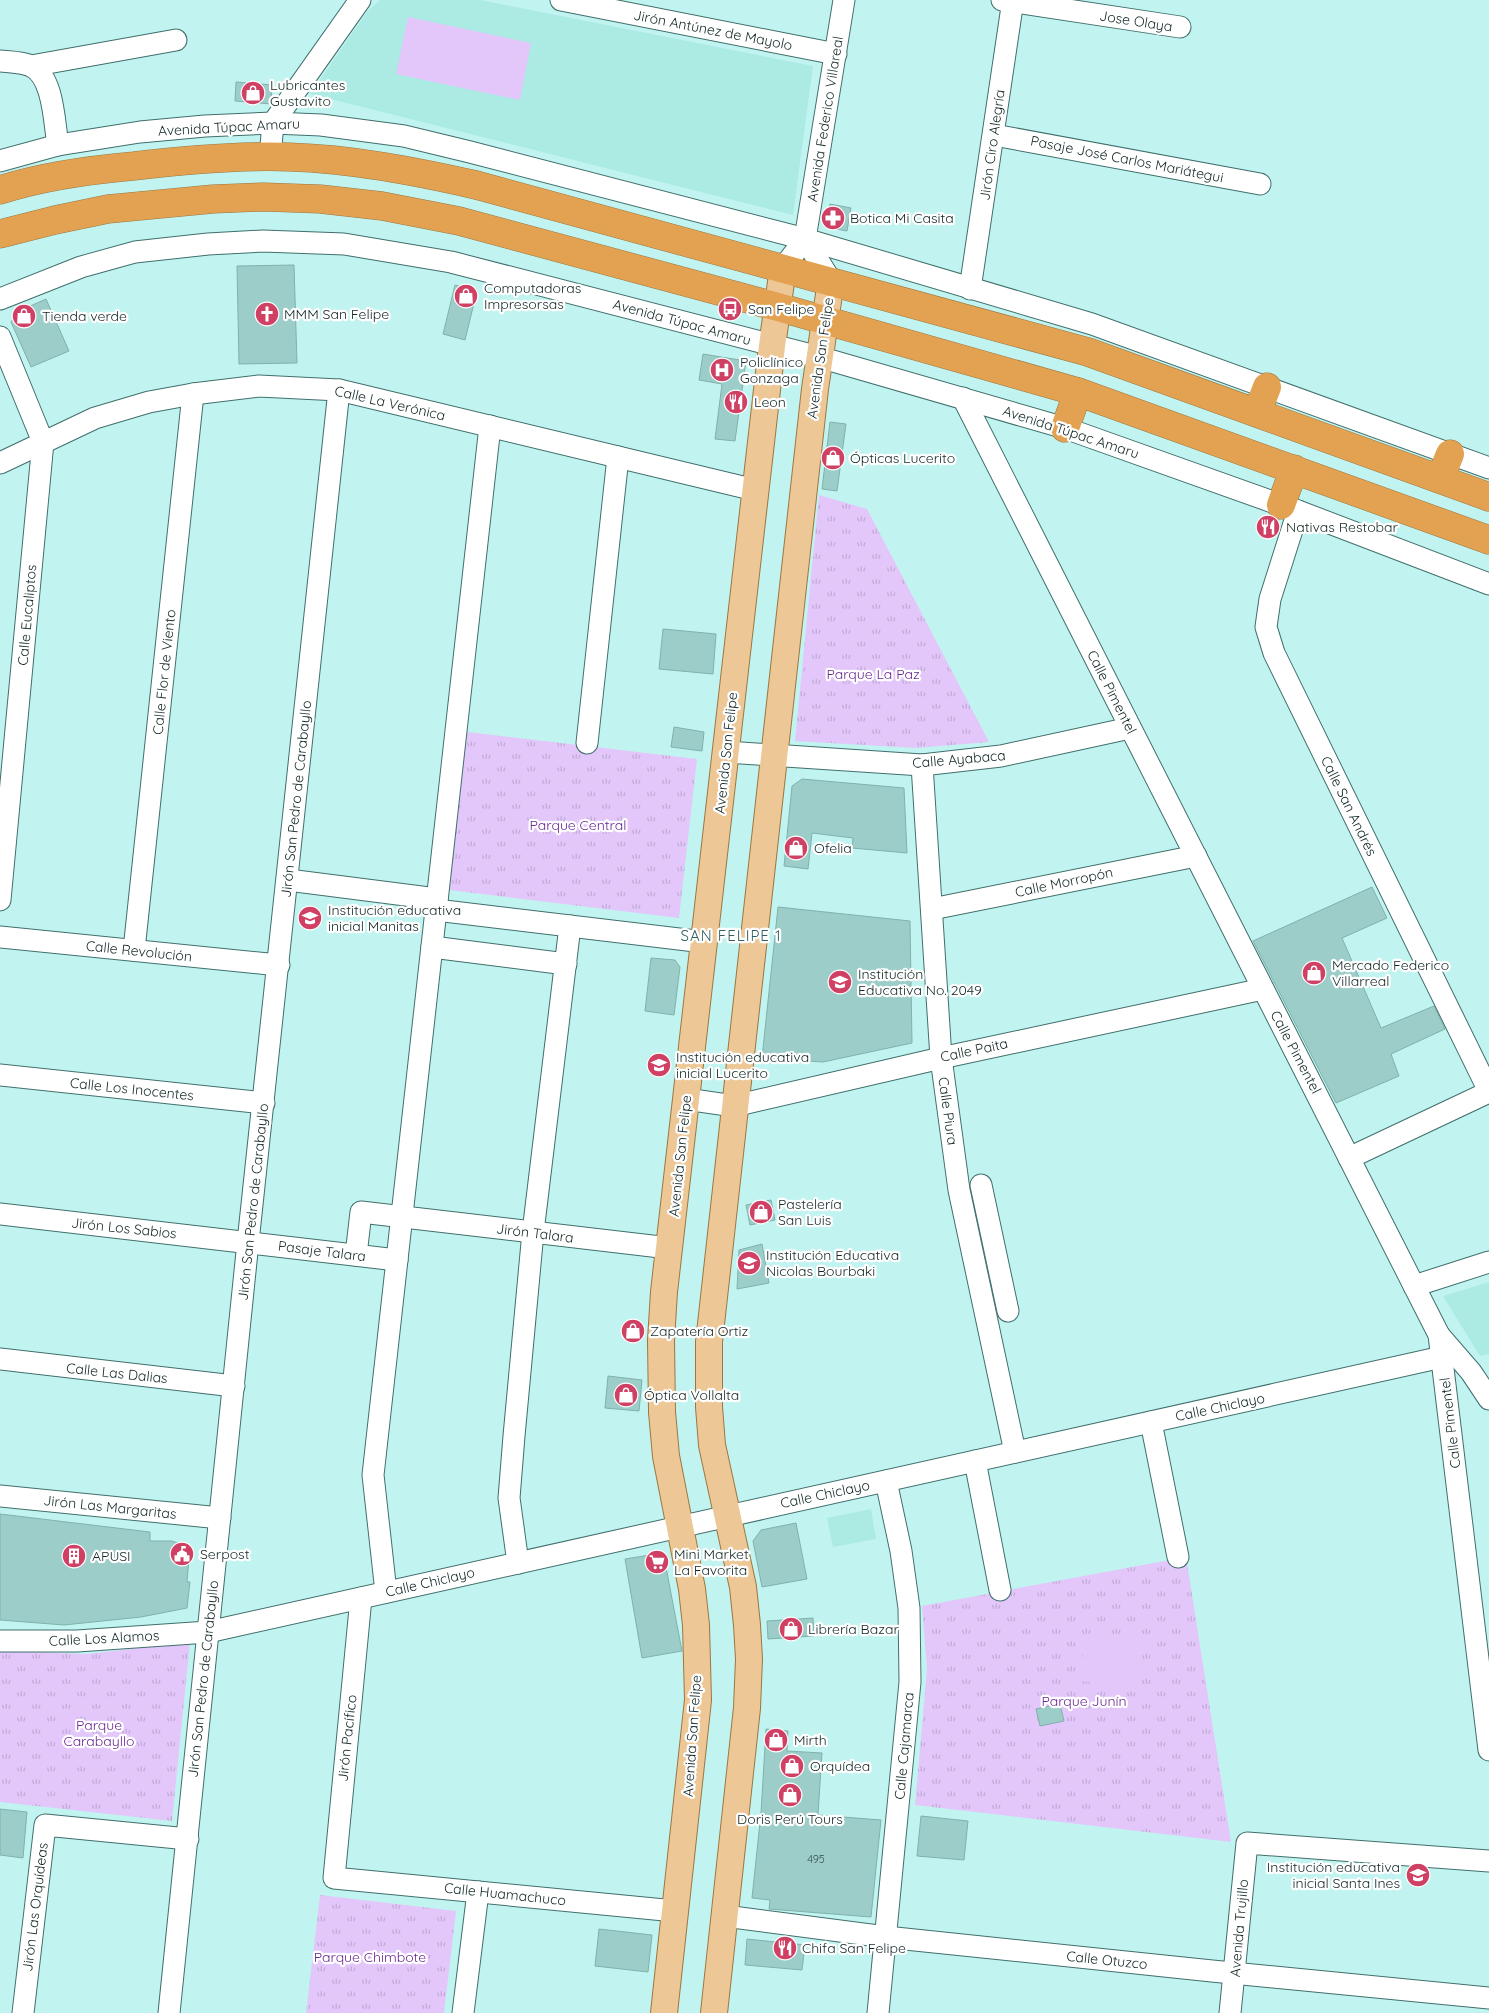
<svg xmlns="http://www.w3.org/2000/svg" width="1489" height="2013" viewBox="0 0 1489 2013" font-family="Quicksand,sans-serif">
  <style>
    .built { fill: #aceae4 }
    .grass { fill: url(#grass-tufts) }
    .pitch { fill: #e3c7fa }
    .building { fill: #9ccdc9; stroke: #80b1ad }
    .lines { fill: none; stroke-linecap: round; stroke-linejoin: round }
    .minor-casing { stroke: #406f6c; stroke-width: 23 }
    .major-casing { stroke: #9a7743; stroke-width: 28 }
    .highway-casing { stroke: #9a7743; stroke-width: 29 }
    .minor { stroke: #fff; stroke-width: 21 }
    .major { stroke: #eec797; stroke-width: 26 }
    .highway { stroke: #e3a252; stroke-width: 28 }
    .labels { text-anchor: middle; stroke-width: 4.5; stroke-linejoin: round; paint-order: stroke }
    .number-label { font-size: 11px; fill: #35504f }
    .street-label { font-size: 14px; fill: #132726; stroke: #fff }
    .poi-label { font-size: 14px; fill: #132726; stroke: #fff; text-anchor: start }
    .park-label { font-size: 14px; fill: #6a2692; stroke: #fff }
    .neighbourhood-label { font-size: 15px; letter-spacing: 1px; fill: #31605d; stroke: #fff }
  </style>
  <defs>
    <pattern id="grass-tufts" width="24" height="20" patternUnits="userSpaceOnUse" patternTransform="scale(1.25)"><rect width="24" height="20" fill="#e3c7fa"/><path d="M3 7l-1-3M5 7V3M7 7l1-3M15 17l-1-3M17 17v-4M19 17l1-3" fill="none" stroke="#c2abd6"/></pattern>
  </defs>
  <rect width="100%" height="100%" fill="#c1f4f0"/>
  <g class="built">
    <path d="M380,0H480L813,66L793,215L310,94L367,12Z"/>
    <path d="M1489,1282V1354L1480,1356L1443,1296Z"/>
    <path d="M871,1509L876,1539L833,1547L827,1518Z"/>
  </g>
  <g class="grass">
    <path d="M819,495L867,509L989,742L916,748L795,741Z"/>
    <path d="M459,731L697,759L679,918L441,889Z"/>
    <path d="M1186,1557L1231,1842L915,1805L927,1669L922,1606Z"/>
    <path d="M190,1642L172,1821L0,1802V1651L87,1654Z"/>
    <path d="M320,1895L456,1911L444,2013H306Z"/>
  </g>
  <g class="pitch">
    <path d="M408,17L531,43L520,100L396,74Z"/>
    <path d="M1085,1635L1144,1642L1139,1687L1080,1681Z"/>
  </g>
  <g class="building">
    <path d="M236,82L272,85L271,104L235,101Z"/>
    <path d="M830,204L851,208L847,231L826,227Z"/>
    <path d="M294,265L297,363L239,364L237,266Z"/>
    <path d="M455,285L477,291L465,340L443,334Z"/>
    <path d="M46,299L69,351L31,367L11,322L17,312Z"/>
    <path d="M703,354L746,361L735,441L715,439L722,384L699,380Z"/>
    <path d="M830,422L846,424L837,491L822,489Z"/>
    <path d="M663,629L716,634L713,674L659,669Z"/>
    <path d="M674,727L704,732L702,751L671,747Z"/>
    <path d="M802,779L904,788L907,853L852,848L853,838L812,833L808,869L784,866L792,786Z"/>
    <path d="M1372,887L1387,918L1342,938L1381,1028L1434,1006L1445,1029L1391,1054L1399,1076L1336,1103L1253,941Z"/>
    <path d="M778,907L910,921L912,1043L823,1062L762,1058Z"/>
    <path d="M651,958L675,960L680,967L674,1015L645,1011Z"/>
    <path d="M771,1200L775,1220L750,1225L746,1205Z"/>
    <path d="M762,1244L769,1283L737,1289L739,1250Z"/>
    <path d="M608,1376L642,1380L639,1411L605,1408Z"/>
    <path d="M0,1514L150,1532V1541H172L178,1543L183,1546L189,1558L187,1582H190L187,1608L141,1617L64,1625L0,1620Z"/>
    <path d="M796,1523L807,1579L762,1587L753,1541L761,1530Z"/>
    <path d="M656,1554L665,1562L682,1651L642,1658L625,1559Z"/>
    <path d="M813,1618L814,1636L768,1639L767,1621Z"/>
    <path d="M1060,1704L1064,1721L1040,1726L1036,1709Z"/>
    <path d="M766,1729L788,1731L787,1751L822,1753L818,1815L881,1820L871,1917L769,1909L770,1900L752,1898L761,1813Z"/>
    <path d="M0,1809L27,1812L23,1858L0,1855Z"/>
    <path d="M921,1816L968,1821L964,1860L917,1856Z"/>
    <path d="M599,1929L652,1935L648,1972L595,1966Z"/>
    <path d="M747,1939L805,1945L802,1970L745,1965Z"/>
  </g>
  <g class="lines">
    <g class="minor-casing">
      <g id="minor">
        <path d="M561,0L836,54"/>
        <path d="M1002,0L1180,27"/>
        <path d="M0,61C10,62 22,62 31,66C54,77 54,123 58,145"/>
        <path d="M31,66L176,40"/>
        <path d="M994,135L1260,184"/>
        <path d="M270,157L273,123L360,0"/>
        <path d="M0,161L58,145L140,132L205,126L273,123L321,125L404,136L470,152L805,239L1092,324L1489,468"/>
        <path d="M805,239L831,281"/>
        <path d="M783,268L805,239L844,0"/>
        <path d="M970,289L1013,0"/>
        <path d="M0,299L81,267L135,252L208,244L263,241L344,244L451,262L819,357L1065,428L1298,511L1489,584"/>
        <path d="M0,337L43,442L0,900"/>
        <path d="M963,398L1439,1335L1489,1750"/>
        <path d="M0,463L95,418L149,402L193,394L259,386L339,390L755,490"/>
        <path d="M1298,511L1270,599L1266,627L1274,653L1489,1091"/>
        <path d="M587,743L618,457"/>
        <path d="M726,752L922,765L1001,756L1130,728"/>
        <path d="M922,765L941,1058L959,1190L1015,1452"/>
        <path d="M288,880L437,899"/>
        <path d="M932,909L1196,856"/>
        <path d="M436,910L704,942"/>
        <path d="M0,937L279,965"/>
        <path d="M432,947L566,964"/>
        <path d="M134,950L193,394"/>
        <path d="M0,1075L264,1103"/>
        <path d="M686,1099L734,1106L941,1058L1263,989"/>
        <path d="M1349,1158L1489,1092"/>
        <path d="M981,1185L1008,1311"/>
        <path d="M0,1214L397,1260"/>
        <path d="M356,1255L361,1212L669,1248"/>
        <path d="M1414,1286L1489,1262"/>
        <path d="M1439,1335L1471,1372L1489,1399"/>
        <path d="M0,1359L234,1386"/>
        <path d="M1151,1422L1178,1557"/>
        <path d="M975,1461L1000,1590"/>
        <path d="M0,1496L220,1518"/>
        <path d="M518,1563L509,1498L514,1436L533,1232L570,926"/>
        <path d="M386,1592L373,1475L490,426"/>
        <path d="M361,1598L334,1878L675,1911"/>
        <path d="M0,1641H77L208,1632L1442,1357"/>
        <path d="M725,1916L886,1937L1212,1971L1489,1998"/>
        <path d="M23,2013L45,1825L188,1839"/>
        <path d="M169,2013L248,1242L339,390"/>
        <path d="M463,2013L478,1892"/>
        <path d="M878,2013L910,1682L909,1608L901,1551L886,1481"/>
        <path d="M1230,2013L1247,1843L1489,1861"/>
      </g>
    </g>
    <g class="major-casing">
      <g id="major">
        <path d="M664,2013L698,1700L696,1625L692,1589L666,1456L662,1412L661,1340L664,1292L772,346L783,268"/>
        <path d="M714,2013L747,1708L749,1659L747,1625L743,1587L712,1445L709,1407V1342L815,389L831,281"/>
      </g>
    </g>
    <g class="highway-casing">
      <g id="highway">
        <path d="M0,190C43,176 89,170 134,166C185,160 237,155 289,157C352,159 414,171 476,185L1088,352L1489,497"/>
        <path d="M0,234L55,220L108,209L213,199L263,197L320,199L382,206L459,221L778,307L1078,392L1489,540"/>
        <path d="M1257,413L1267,387"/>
        <path d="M1065,428L1078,392"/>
        <path d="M1440,479L1450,454"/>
        <path d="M1281,505L1294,469"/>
      </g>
    </g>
    <use href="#minor" class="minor"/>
    <use href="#major" class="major"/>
    <use href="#highway" class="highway"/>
  </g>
  <defs>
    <g id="shop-disc" transform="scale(1.25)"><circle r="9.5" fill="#cf4064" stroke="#fff"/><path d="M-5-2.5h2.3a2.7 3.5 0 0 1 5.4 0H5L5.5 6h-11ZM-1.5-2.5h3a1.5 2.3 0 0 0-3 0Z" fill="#fff"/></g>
    <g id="pharmacy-disc" transform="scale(1.25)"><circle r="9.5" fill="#cf4064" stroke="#fff"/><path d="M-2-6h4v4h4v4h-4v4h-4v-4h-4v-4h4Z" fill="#fff"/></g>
    <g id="bus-disc" transform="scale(1.25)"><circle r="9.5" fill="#cf4064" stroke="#fff"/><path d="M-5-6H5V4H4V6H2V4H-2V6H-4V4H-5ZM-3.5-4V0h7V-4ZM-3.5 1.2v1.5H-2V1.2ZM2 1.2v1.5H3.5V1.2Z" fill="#fff"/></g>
    <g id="church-disc" transform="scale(1.25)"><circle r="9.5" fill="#cf4064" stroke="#fff"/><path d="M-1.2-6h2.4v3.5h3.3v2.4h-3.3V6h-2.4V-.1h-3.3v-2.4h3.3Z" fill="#fff"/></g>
    <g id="hospital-disc" transform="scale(1.25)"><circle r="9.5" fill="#cf4064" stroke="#fff"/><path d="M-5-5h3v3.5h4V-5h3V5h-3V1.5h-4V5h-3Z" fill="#fff"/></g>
    <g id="restaurant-disc" transform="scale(1.25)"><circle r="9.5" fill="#cf4064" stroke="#fff"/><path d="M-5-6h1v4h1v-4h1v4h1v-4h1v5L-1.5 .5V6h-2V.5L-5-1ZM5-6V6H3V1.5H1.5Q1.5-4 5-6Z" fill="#fff"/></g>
    <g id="school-disc" transform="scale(1.25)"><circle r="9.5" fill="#cf4064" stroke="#fff"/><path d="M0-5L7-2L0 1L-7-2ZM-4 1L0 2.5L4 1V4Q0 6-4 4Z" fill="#fff"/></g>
    <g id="civic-disc" transform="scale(1.25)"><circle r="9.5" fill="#cf4064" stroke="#fff"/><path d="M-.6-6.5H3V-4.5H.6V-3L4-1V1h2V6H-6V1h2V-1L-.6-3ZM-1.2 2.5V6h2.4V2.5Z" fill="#fff"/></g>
    <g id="building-disc" transform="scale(1.25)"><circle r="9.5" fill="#cf4064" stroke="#fff"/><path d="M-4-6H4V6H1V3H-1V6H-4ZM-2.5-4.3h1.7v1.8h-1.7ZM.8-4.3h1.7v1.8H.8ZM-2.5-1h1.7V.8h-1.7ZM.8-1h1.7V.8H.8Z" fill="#fff"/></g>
    <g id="supermarket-disc" transform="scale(1.25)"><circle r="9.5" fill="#cf4064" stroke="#fff"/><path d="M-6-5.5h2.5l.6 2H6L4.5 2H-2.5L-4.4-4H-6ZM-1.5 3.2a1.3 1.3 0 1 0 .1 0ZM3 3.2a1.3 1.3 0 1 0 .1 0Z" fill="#fff"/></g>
  </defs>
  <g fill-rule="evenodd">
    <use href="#shop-disc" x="253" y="93"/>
    <use href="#pharmacy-disc" x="833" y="218"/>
    <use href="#shop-disc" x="466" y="296"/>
    <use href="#bus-disc" x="730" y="309"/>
    <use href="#church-disc" x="267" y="314"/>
    <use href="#shop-disc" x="24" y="316"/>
    <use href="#hospital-disc" x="722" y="370"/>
    <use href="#restaurant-disc" x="736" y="402"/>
    <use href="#shop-disc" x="833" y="458"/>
    <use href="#restaurant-disc" x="1268" y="527"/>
    <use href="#shop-disc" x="796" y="848"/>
    <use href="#school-disc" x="310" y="918"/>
    <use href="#shop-disc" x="1314" y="973"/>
    <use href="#school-disc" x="840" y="982"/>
    <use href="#school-disc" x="659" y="1065"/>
    <use href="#shop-disc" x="761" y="1212"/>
    <use href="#school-disc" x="749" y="1263"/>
    <use href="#shop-disc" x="633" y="1331"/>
    <use href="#shop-disc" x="626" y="1395"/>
    <use href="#civic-disc" x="182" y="1554"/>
    <use href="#building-disc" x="74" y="1556"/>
    <use href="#supermarket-disc" x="657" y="1562"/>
    <use href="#shop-disc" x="791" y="1629"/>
    <use href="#shop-disc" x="776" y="1740"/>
    <use href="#shop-disc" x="792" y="1766"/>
    <use href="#shop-disc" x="790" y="1795"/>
    <use href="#school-disc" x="1418" y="1875"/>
    <use href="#restaurant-disc" x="785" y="1948"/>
  </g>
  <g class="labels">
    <g class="number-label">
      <text x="816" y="1863">495</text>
    </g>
    <g class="street-label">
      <text transform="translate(1136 21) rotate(9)" y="5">Jose Olaya</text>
      <text transform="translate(713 30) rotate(11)" y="5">Jirón Antúnez de Mayolo</text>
      <text transform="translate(825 119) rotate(-81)" y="5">Avenida Federico Villareal</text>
      <text transform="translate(229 127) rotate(-3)" y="5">Avenida Túpac Amaru</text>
      <text transform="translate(992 145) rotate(-82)" y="5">Jirón Ciro Alegría</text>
      <text transform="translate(1127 159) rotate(11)" y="5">Pasaje José Carlos Mariátegui</text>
      <text transform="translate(682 322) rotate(15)" y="5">Avenida Túpac Amaru</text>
      <text transform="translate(820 358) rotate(-82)" y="5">Avenida San Felipe</text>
      <text transform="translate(390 403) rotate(13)" y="5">Calle La Verónica</text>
      <text transform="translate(1071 432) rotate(18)" y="5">Avenida Túpac Amaru</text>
      <text transform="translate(27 615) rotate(-85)" y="5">Calle Eucaliptos</text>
      <text transform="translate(164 672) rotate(-84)" y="5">Calle Flor de Viento</text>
      <text transform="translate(1112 692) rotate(63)" y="5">Calle Pimentel</text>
      <text transform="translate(726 753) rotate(-84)" y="5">Avenida San Felipe</text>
      <text transform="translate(959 759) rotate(-5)" y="5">Calle Ayabaca</text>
      <text transform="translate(296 799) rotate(-84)" y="5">Jirón San Pedro de Carabayllo</text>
      <text transform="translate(1349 806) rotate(64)" y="5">Calle San Andrés</text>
      <text transform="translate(1064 882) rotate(-12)" y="5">Calle Morropón</text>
      <text transform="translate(139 951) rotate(6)" y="5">Calle Revolución</text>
      <text transform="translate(974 1050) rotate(-12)" y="5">Calle Paita</text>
      <text transform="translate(1296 1052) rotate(62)" y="5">Calle Pimentel</text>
      <text transform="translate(132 1089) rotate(6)" y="5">Calle Los Inocentes</text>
      <text transform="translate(948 1111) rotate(82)" y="5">Calle Piura</text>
      <text transform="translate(680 1156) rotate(-84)" y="5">Avenida San Felipe</text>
      <text transform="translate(253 1202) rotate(-84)" y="5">Jirón San Pedro de Carabayllo</text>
      <text transform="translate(124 1228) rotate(6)" y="5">Jirón Los Sabios</text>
      <text transform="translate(535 1233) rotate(7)" y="5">Jirón Talara</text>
      <text transform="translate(322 1251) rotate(7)" y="5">Pasaje Talara</text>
      <text transform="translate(117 1373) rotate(6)" y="5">Calle Las Dalias</text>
      <text transform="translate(1220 1407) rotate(-12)" y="5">Calle Chiclayo</text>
      <text transform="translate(1450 1423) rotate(-97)" y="5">Calle Pimentel</text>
      <text transform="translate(825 1494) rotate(-12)" y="5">Calle Chiclayo</text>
      <text transform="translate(110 1507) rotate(6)" y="5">Jirón Las Margaritas</text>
      <text transform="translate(430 1582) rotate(-13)" y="5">Calle Chiclayo</text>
      <text transform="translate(104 1638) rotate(-3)" y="5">Calle Los Alamos</text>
      <text transform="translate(203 1679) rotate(-84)" y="5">Jirón San Pedro de Carabayllo</text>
      <text transform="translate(692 1736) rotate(-86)" y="5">Avenida San Felipe</text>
      <text transform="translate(347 1738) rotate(-84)" y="5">Jirón Pacífico</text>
      <text transform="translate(904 1746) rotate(-85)" y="5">Calle Cajamarca</text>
      <text transform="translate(505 1894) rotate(6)" y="5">Calle Huamachuco</text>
      <text transform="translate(35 1907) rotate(-83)" y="5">Jirón Las Orquídeas</text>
      <text transform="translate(1239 1928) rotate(-85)" y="5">Avenida Trujillo</text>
      <text transform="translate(1107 1960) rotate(6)" y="5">Calle Otuzco</text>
    </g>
    <g class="poi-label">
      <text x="270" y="90">Lubricantes<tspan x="270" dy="16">Gustavito</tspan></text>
      <text x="850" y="223">Botica Mi Casita</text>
      <text x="484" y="293">Computadoras<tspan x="484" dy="16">Impresorsas</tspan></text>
      <text x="748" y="314">San Felipe</text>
      <text x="284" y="319">MMM San Felipe</text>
      <text x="42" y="321">Tienda verde</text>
      <text x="740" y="367">Policlínico<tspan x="740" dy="16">Gonzaga</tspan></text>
      <text x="754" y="407">Leon</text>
      <text x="850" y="463">Ópticas Lucerito</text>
      <text x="1286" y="532">Nativas Restobar</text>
      <text x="814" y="853">Ofelia</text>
      <text x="328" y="915">Institución educativa<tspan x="328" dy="16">inicial Manitas</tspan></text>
      <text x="1332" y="970">Mercado Federico<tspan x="1332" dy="16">Villarreal</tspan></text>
      <text x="858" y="979">Institución<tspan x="858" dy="16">Educativa No. 2049</tspan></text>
      <text x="676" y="1062">Institución educativa<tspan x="676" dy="16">inicial Lucerito</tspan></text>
      <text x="778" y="1209">Pastelería<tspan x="778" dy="16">San Luis</tspan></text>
      <text x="766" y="1260">Institución Educativa<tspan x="766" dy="16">Nicolas Bourbaki</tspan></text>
      <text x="650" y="1336">Zapatería Ortiz</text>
      <text x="644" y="1400">Óptica Vollalta</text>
      <text x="200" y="1559">Serpost</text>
      <text x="674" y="1559">Mini Market<tspan x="674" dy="16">La Favorita</tspan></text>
      <text x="92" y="1561">APUSI</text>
      <text x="808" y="1634">Librería Bazar</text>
      <text x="794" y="1745">Mirth</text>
      <text x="810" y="1771">Orquídea</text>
      <text x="790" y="1824" text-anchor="middle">Doris Perú Tours</text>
      <text x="1400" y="1872" text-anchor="end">Institución educativa<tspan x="1400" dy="16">inicial Santa Ines</tspan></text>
      <text x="802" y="1953">Chifa San Felipe</text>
    </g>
    <g class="park-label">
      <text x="873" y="679">Parque La Paz</text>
      <text x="578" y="830">Parque Central</text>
      <text x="1084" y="1706">Parque Junín</text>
      <text x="99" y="1730">Parque<tspan x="99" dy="16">Carabayllo</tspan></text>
      <text x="370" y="1962">Parque Chimbote</text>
    </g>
    <g class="neighbourhood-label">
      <text x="731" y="941">SAN FELIPE 1</text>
    </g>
  </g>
</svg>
